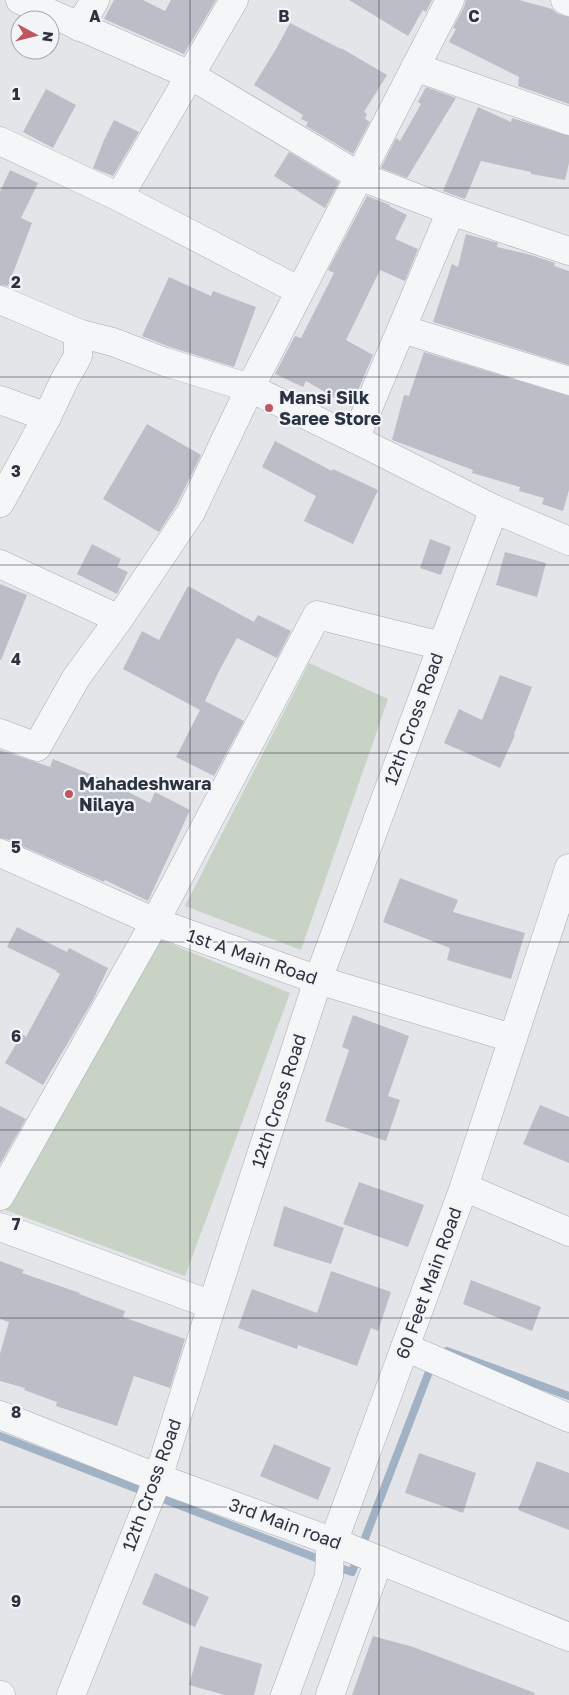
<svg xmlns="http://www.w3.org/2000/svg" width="569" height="1695" viewBox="0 0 569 1695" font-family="'Golos Text',sans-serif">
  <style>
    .green { fill: #c8d2c5 }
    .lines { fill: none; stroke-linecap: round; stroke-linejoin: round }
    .stream { stroke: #a2b2c5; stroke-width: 8 }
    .building { fill: #bbbec6 }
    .minor-casing { stroke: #a8acb3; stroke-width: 29 }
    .minor { stroke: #f5f6f8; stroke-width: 28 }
    .grid { fill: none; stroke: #2c3340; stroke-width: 1; stroke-opacity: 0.55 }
    .poi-dot { fill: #c05662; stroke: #f2f4f7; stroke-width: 2 }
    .labels { text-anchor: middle; stroke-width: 4.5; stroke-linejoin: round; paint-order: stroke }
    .poi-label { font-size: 18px; font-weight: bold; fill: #2c3340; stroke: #f2f4f7; text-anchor: start }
    .street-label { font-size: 18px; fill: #2c3340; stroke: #f2f4f7 }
    .grid-label { font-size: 16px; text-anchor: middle; font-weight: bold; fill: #2c3340; stroke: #f2f4f7; stroke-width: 4.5; stroke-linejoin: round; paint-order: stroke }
  </style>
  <rect width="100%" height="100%" fill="#e3e5e9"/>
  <g class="green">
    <path d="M309,663L388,699L301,950L185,906Z"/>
    <path d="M159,939L290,993L185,1276L5,1210Z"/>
  </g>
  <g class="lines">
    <g class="stream">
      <path d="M447,1351L569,1396"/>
      <path d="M0,1436L324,1561"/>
      <path d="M335,1566L352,1572L432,1364"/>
    </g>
  </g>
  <g class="building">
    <path d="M114,0H143L165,11L171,0H216L184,54L104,19Z"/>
    <path d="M349,0H432L426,12L423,10L408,36Z"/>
    <path d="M466,0H519L552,9L558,14L569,17V104L518,86L519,77L449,42L456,29L453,28L464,7Z"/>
    <path d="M290,23L341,49V48L387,75L364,112L367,114L365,119L370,122L353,154L306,126L308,122L301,119L303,115L254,85L276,49Z"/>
    <path d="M426,87L456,98L407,178L381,168L396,138L400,141L421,104L418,102Z"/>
    <path d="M46,89L76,105L53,148L23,132Z"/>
    <path d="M478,107L511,122L512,118L569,136V163L565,180L531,174V172L481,161L465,199L443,191Z"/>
    <path d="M114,120L139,132L113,176L93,168L104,140Z"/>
    <path d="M289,152L339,182L325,208L274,176Z"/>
    <path d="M10,170L38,183L21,218L32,223L8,286L0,285V192Z"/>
    <path d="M367,196L390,205L389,206L407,215L395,239L418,249L405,281L380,270L346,340L373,355L351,407L306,381L303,387L275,374L295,336L301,338L334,273L328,270Z"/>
    <path d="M466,234L498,243L497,247L531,255L555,263L554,266L569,271V365L433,322L452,264L458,267Z"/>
    <path d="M169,277L211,296L213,291L256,307L234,367L170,347L142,336Z"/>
    <path d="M424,352L569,396V490L563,511L542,504L544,498L519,491L520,487L472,473L473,470L392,440L404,395L409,396Z"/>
    <path d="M147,424L201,455L177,504L159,532L103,499Z"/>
    <path d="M275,441L332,471L333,469L378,490L353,544L304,521L316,496L262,467Z"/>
    <path d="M430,539L451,547L441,575L420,568Z"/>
    <path d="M92,544L121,559L117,567L128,572L117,594L77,574Z"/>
    <path d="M505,552L546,563L537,597L496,585Z"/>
    <path d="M0,584L27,595L1,660H0Z"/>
    <path d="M188,586L254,622L258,615L291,631L277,658L237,638L219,671L205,701L244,721L214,776L176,757L200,710L123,669L142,631L159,640Z"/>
    <path d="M500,675L532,687L514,734L515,735L500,768L444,743L459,709L482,720Z"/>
    <path d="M0,750L50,767L53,759L102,779L150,803L155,792L190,810L148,901L105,880L104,882L6,839L0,838Z"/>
    <path d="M400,878L458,900L453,912L525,933L511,979L447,960L450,948L383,922Z"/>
    <path d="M17,927L67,952L69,948L108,968L93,1000L43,1085L5,1063L22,1034L26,1037L60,974L56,972L57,971L7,947Z"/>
    <path d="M353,1015L409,1036L388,1096L400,1100L386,1141L325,1121L349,1050L342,1047Z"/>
    <path d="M540,1105L569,1117V1163L523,1144Z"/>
    <path d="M0,1106L26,1119L0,1164Z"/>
    <path d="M359,1182L424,1205L408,1247L343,1224Z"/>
    <path d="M284,1206L344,1228L331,1264L273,1246Z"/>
    <path d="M0,1261L24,1270L22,1273L80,1293L79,1294L125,1311L123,1317L185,1339L170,1388L134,1376L117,1426L56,1406L57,1402L24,1390L25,1388L0,1381V1354L9,1322L0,1319Z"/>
    <path d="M331,1271L391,1292L378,1331L371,1328L357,1366L298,1345L297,1349L238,1328L252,1289L317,1313Z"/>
    <path d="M471,1280L541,1307L532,1331L463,1304Z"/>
    <path d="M274,1444L331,1468L318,1500L260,1476Z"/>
    <path d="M419,1453L476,1473L463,1513L405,1493Z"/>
    <path d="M537,1461L569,1473V1530L518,1510Z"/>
    <path d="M155,1573L209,1597L195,1627L142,1604Z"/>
    <path d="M373,1636L413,1647L535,1693L534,1695H352Z"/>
    <path d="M200,1646L262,1664L254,1695H225L189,1685Z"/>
  </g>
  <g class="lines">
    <g class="minor-casing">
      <g id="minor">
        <path d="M20,0L190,75L359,176L451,211L569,251"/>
        <path d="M565,0L569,2"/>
        <path d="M79,27L95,0"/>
        <path d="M415,67L569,121"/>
        <path d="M0,141L119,197L300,291"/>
        <path d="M119,197L234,0"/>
        <path d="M0,300L78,333"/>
        <path d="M402,329L569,381"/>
        <path d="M0,400L47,417L64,381L78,356V333L113,342L165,362L250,388L355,439L494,509L569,541"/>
        <path d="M355,439L451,211"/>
        <path d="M0,503L47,417"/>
        <path d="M0,564L119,619"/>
        <path d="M0,733L37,747L76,678L119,619L191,512L250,388L450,0"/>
        <path d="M0,853L155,922L318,980L512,1038"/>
        <path d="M464,1187L569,1232"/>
        <path d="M0,1196L155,922L317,615L442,646"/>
        <path d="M0,1227L212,1305"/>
        <path d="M405,1347L569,1418"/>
        <path d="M0,1415L158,1478L334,1542L569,1637"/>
        <path d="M0,1695H1"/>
        <path d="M71,1695L158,1478L212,1305L318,980L442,646L494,509"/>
        <path d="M285,1695L329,1576L330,1551L464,1187L569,868"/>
        <path d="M330,1695L379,1560"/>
      </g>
    </g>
    <use href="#minor" class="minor"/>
  </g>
  <path class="grid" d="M190,0V1695M379,0V1695M0,188H569M0,377H569M0,565H569M0,753H569M0,942H569M0,1130H569M0,1318H569M0,1507H569"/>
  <g class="poi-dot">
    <circle cx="269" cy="408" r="5"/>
    <circle cx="69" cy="794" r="5"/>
  </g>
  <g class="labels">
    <g class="poi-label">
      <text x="279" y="404">Mansi Silk<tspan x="279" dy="21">Saree Store</tspan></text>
      <text x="79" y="790">Mahadeshwara<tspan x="79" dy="21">Nilaya</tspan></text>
    </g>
    <g class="street-label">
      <text transform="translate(414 719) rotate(-70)" y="6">12th Cross Road</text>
      <text transform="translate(252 957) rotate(19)" y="6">1st A Main Road</text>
      <text transform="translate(279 1101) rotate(-72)" y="6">12th Cross Road</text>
      <text transform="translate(429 1283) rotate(-70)" y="6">60 Feet Main Road</text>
      <text transform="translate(152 1485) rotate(-70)" y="6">12th Cross Road</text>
      <text transform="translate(285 1524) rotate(20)" y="6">3rd Main road</text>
    </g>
  </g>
  <g class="grid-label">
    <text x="95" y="22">A</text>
    <text x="284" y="22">B</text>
    <text x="474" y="22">C</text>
    <text x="16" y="100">1</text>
    <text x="16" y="288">2</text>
    <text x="16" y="477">3</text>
    <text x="16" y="665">4</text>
    <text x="16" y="853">5</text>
    <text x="16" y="1042">6</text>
    <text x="16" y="1230">7</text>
    <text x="16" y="1418">8</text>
    <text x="16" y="1607">9</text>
  </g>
  <g transform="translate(35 35) rotate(97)"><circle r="24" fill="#f2f4f7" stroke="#a3a7ae"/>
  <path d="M0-4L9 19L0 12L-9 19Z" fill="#c05662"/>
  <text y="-8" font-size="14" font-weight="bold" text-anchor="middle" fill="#2c3340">N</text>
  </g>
</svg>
